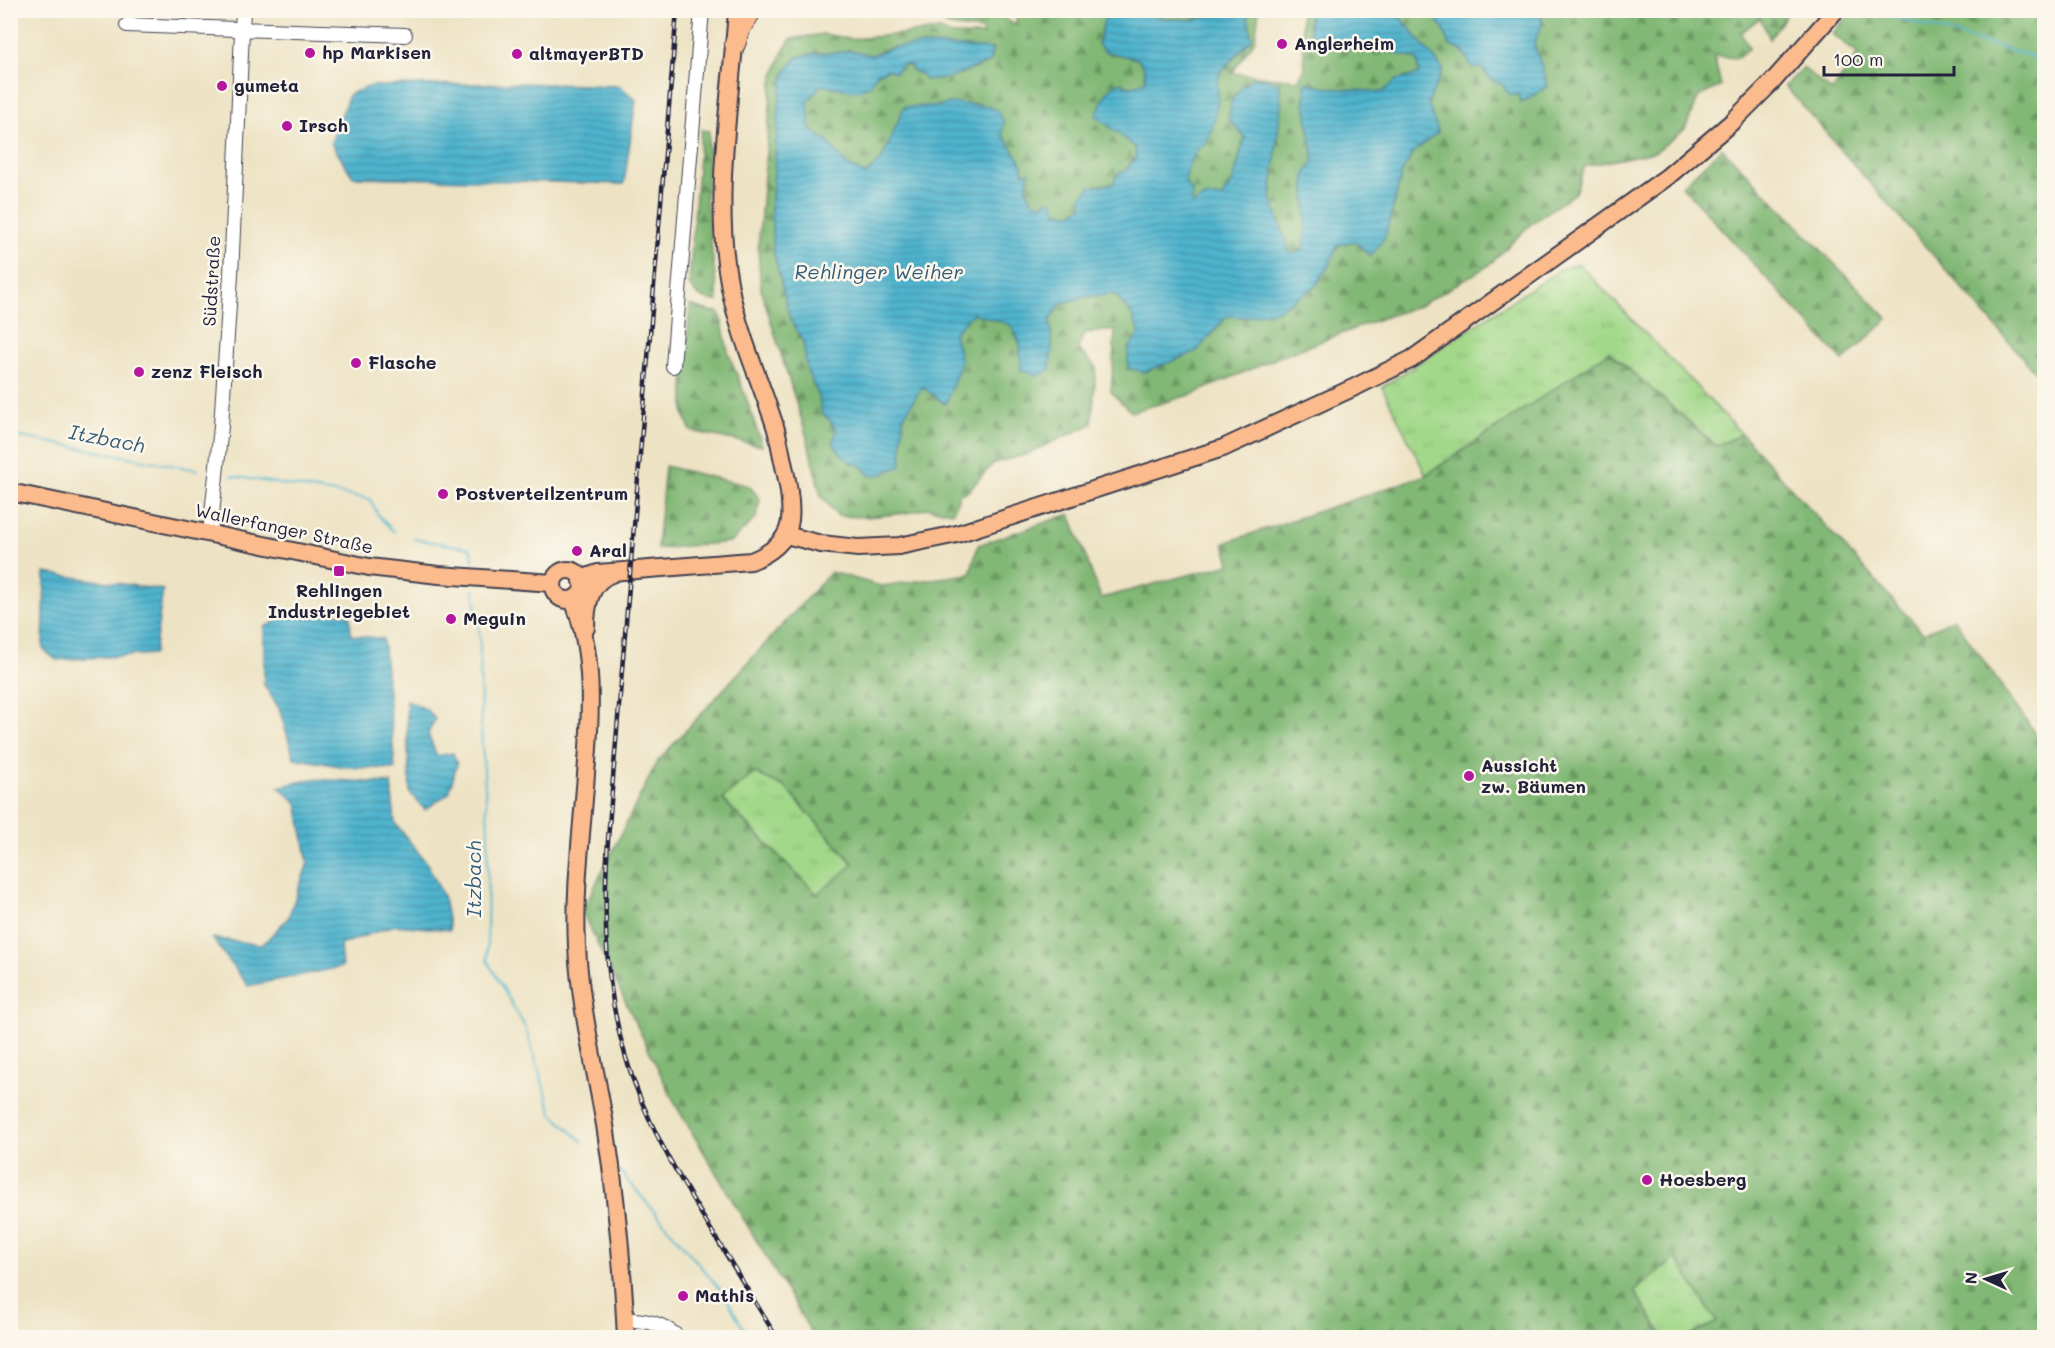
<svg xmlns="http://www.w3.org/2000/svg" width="2055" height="1348" viewBox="0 0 2055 1348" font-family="Mali,sans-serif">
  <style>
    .grass { fill: url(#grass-tufts); stroke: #627d62; stroke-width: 1.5 }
    .forest { fill: url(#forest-firs); stroke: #526d58; stroke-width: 1.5; fill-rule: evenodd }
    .water { fill: url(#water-rules); stroke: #396b84; stroke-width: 1.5 }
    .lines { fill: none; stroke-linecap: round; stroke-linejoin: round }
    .stream { stroke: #50b4ce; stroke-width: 2 }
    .minor-casing { stroke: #403f50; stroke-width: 16 }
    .major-casing { stroke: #403f50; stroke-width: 20 }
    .highway-casing { stroke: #403f50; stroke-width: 22 }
    .minor { stroke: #fff; stroke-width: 14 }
    .major { stroke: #fbbb8d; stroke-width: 16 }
    .highway { stroke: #fbbb8d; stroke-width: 20 }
    .rail-casing { stroke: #22223b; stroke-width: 4.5 }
    .rail { stroke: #fbf7ec; stroke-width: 2; stroke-dasharray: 7; stroke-linecap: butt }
    .poi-dot { fill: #b5179e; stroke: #fbf7ec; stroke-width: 2 }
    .labels { text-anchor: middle; stroke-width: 5; stroke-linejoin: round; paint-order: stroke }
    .poi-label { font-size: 18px; font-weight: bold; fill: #22223b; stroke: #fbf7ec; text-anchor: start }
    .street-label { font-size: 18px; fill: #22223b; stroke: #fbf7ec }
    .water-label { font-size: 20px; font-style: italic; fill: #345c76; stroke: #fbf7ec }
  </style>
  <defs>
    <pattern id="grass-tufts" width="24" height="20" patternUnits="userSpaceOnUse" patternTransform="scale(1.5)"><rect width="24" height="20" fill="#a2d889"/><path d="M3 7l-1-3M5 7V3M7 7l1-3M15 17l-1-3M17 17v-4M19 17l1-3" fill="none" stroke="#8bb977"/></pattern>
    <pattern id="forest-firs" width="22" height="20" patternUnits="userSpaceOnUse" patternTransform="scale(1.5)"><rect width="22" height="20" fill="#81b875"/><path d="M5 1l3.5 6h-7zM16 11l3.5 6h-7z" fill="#699561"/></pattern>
    <pattern id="water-rules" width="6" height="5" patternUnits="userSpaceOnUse" patternTransform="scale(1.5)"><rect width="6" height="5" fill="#50b4ce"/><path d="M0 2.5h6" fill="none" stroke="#4292a8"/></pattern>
  </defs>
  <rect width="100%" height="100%" fill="#fbf7ec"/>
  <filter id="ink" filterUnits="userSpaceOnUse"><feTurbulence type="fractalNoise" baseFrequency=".0167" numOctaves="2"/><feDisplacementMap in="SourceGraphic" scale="12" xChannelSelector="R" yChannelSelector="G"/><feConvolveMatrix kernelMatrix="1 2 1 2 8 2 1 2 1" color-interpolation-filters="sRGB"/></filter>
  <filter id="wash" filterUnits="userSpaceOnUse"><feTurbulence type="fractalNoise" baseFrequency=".008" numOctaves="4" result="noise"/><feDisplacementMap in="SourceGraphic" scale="24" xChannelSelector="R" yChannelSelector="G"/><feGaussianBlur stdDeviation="1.35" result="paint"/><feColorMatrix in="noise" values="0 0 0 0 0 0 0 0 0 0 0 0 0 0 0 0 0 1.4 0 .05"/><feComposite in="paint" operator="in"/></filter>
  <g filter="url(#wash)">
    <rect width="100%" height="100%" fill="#ede3c4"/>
    <g class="grass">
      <path d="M1579,264L1742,434L1717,446L1609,352L1426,475L1382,387L1562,268Z"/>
      <path d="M755,773L785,787L854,865L817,895L722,798Z"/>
      <path d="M1676,1258L1717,1322L1687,1337H1664L1634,1291Z"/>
    </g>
    <g class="forest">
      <path d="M942,11H994L1015,25L1018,11H1111L1105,17L1104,51L1138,58L1144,67L1146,80L1137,85L1127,87L1124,84L1096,116L1136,147V157L1124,172H1120L1116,177L1113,184L1099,185L1083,203L1081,208L1071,213L1057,212L1033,202L1026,188L1029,180L1023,173L1021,161L979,104C954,103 930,107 905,107L882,159L865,175L845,163L828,142L810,130L808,102L821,85L856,91C874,76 876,72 898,67C906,65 909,63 913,71C945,84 961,74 990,62L992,49L928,45L894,47L872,55L851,51L811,54L797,57L785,72L780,96L771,208L773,249L790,319L803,340L807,371L819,396L822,414L830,420L850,463C866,467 885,472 901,466L903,418L922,386L945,404L961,361L954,333L973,313L1011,325L1020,343L1021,370L1052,347L1049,320L1061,302L1091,296L1114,294L1131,313L1140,333L1128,349L1144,372L1167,362L1212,335L1227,316L1245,317L1328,267L1338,245L1354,241L1370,256L1394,205L1402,172L1414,152L1438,132L1428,103L1443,69L1400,17L1385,11H1430L1444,30L1449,45L1464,52L1472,68H1482L1491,80L1502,84L1509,93L1518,94L1522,103L1548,86L1534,44L1542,24L1541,11H1789L1770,39L1760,18L1741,33L1749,48L1738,58L1714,56L1721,86L1699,96L1685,129L1655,152L1585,166L1575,193L1531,224L1488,266L1419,306L1382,318L1277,358L1193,394L1131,412L1111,392L1115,330L1084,333L1078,349L1096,367L1092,424L1025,455L994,463L968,491L960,494L953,512L927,508L907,513L866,517L838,516L821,496L806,434L761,290L758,248L772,82L783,51L791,39L823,34L852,39L940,30L951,35H983L982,30L949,26L934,19Z"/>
      <path d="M1138,11H1220C1189,26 1170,19 1138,11Z"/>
      <path d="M1247,11H1259L1255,40L1232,73L1298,80L1305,69L1301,11H1309L1310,38L1347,48L1384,50L1417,59L1419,74L1395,81L1383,92C1356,89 1331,91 1305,82V102L1314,161L1305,174L1306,229L1303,250L1290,255L1271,197L1281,104L1279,83L1252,78L1232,97L1229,120L1245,137L1233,181L1222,197H1204L1192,205L1185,182L1188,166L1197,150L1208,140L1218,100L1217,84L1220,72L1252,39Z"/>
      <path d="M1852,11H2044V382L1785,86L1803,68L1832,91L1858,54L1832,34Z"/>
      <path d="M701,130L709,131L706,202L718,301C703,300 697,297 689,284Z"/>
      <path d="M1722,148L1888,319L1843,361L1682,186Z"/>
      <path d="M690,305L709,311L718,312L721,317L728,352L747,400L762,446L691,431L684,414V380Z"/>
      <path d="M1609,352L1716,446L1742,434L1923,633L1954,619L2044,746V1337H1687L1717,1322L1676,1258L1634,1291L1664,1337H814L675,1104L582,912L657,762L831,572L881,586L970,574L978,545L1070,514L1101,598L1230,564L1224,543L1426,475ZM755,773L785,787L854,864L817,894L722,799Z"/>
      <path d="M665,466L749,486L760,499L756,518L731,542L657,549Z"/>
    </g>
    <g class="water">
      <path d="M1138,11L1168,19L1196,20L1220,11H1247L1252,39L1220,72L1217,84L1218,100L1213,125L1208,140L1197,150L1188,166L1185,182L1192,192V205L1204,197H1222L1233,181L1245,137L1229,120C1229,97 1236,93 1252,78H1262L1279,83L1281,104L1271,197L1290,254L1303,250L1306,229L1305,174L1314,161L1305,102V82C1331,91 1356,89 1383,92L1395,81L1419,74L1417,59L1384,50L1347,48L1310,38L1309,11H1385L1400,17L1443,69L1428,103L1438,132L1414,152L1402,172L1385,237L1371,256L1354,241L1338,245L1328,267L1316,286L1278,310L1245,317L1227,316L1196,352L1144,372L1128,368V349L1140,333L1131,313L1114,294L1091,296L1061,303L1050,320L1052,347L1050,369L1039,376L1021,370L1020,343L1011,325L973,313L954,333L961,361L946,404L922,387L903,418L901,466L878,475H869L862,466C847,462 842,456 833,443L836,430L830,420L822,414L819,396L807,371L803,340L790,319L773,249L771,208L780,96L785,72L797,57L811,54L851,51L872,55L894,47L928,45L992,49L990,62L948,78L925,80L921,74L913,71L911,66L906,64L899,67L896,72L886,69L883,72L877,73L870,86L856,91L821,85L808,102L810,129L828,142L845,163L865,175L882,159L904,107L939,106L952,103L988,106L997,110L1004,122L1002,134L1021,161L1023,173L1030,172L1026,188L1033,202L1041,204L1053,200L1057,212L1071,213L1081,208L1083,203L1081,197L1090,187L1113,184L1116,177L1120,172H1125L1136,157L1135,147L1096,116C1102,103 1106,86 1122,82L1127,87L1137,85L1146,80L1144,67L1138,59L1104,51L1098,44L1105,17L1111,11Z"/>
      <path d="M1430,11H1541L1542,24L1534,44L1548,86L1521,103L1518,95L1509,94L1502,84L1491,80L1482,68H1472L1464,52L1449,45L1444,30Z"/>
      <path d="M520,83L620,86L636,100L624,184L353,177L331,143L349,94L372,86Z"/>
      <path d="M45,573L163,590L154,654L56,660L43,649Z"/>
      <path d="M301,610L350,615L351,635L383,639L395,769L345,767L294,758L279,708L264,685V627Z"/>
      <path d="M406,700L426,709L435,719L428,734L437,756L453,753L457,764L449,793L425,810L410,793Z"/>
      <path d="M312,779L391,783L395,823L428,865L444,898L450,930L395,925L340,945L342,967L248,986L212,938L262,945L288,918L308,863L297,803L279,787Z"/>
    </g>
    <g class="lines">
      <g class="stream">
        <path d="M1870,10L2044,60"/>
        <path d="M10,435L198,470"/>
        <path d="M232,476L370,499L378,515L394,532"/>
        <path d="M414,539L469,548L472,552L473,561"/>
        <path d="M474,589L480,637L481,730L488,827L487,960L526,1029L552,1114L583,1142"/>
        <path d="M620,1171L724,1294L749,1338"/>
      </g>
    </g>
  </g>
  <g filter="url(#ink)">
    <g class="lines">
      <g class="minor-casing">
        <g id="minor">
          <path d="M127,25L405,35"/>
          <path d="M673,366L702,10"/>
          <path d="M210,534L221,426L231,275L243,10"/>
          <path d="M625,1320C647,1319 663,1324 679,1338"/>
        </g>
      </g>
      <g class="major-casing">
        <g id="major">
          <path d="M10,492L369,567L439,575L553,583"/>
          <path d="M786,535L821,544L858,548L899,546L957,534L1223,448L1355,387L1412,359L1667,177L1733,121L1773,81L1836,10"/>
          <circle cx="568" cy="585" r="15"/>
          <path d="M581,579L598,573L751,561C769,554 788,541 790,520C792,503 788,483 784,466C781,453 779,439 775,426C760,380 739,335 730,288C712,198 731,100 737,10"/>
          <path d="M573,600C595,654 591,717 586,774C582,831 574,889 577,946C580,1007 595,1066 605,1125C616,1195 623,1267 626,1338"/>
          <path d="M586,628C586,605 590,580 614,573"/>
        </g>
      </g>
      <g class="highway-casing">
        <path id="highway" d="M735,44L741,27L752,10"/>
      </g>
      <use href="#minor" class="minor"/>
      <use href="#major" class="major"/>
      <use href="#highway" class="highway"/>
      <g class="rail-casing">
        <path id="rail" d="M677,10L610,814C603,896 602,979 626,1058C644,1119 676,1172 708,1225C731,1262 754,1300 777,1338"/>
      </g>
      <use href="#rail" class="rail"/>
    </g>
  </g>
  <g class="poi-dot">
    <circle cx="1282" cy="44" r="6"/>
    <circle cx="310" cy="53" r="6"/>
    <circle cx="517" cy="54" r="6"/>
    <circle cx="222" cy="86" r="6"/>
    <circle cx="287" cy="126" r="6"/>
    <circle cx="356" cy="363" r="6"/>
    <circle cx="139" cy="372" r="6"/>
    <circle cx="443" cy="494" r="6"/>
    <circle cx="577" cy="551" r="6"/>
    <rect x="333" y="565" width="12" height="12" rx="3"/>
    <circle cx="451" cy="619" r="6"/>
    <circle cx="1469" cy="776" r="6"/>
    <circle cx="1647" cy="1180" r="6"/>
    <circle cx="683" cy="1296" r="6"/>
  </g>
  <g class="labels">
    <g class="poi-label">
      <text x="1294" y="50">Anglerheim</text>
      <text x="322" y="59">hp Markisen</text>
      <text x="529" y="60">altmayerBTD</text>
      <text x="234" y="92">gumeta</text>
      <text x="299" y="132">Irsch</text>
      <text x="368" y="369">Flasche</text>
      <text x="151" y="378">zenz Fleisch</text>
      <text x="455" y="500">Postverteilzentrum</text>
      <text x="589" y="557">Aral</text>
      <text x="339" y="597" text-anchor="middle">Rehlingen<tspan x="339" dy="21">Industriegebiet</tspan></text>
      <text x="463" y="625">Meguin</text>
      <text x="1481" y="772">Aussicht<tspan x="1481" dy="21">zw. Bäumen</tspan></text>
      <text x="1659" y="1186">Hoesberg</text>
      <text x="695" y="1302">Mathis</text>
    </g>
    <g class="street-label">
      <text transform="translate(212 281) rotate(-87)" y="6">Südstraße</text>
      <text transform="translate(284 529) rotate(12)" y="6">Wallerfanger Straße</text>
    </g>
    <g class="water-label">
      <text x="879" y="279">Rehlinger Weiher</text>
      <text transform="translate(107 439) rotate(11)" y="7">Itzbach</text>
      <text transform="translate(474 879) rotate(-90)" y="7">Itzbach</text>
    </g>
  </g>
  <rect width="2055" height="1348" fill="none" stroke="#fbf7ec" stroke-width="36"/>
  <g transform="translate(1986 1279) rotate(274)" stroke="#fbf7ec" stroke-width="4.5" paint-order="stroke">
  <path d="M0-4.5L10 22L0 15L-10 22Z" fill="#22223b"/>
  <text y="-9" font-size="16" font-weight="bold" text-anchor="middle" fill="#22223b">N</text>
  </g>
  <path d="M1824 66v9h130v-9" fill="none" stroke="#22223b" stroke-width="3"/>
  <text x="1833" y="66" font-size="18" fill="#22223b" stroke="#fbf7ec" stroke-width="4.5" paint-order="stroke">100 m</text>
</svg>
